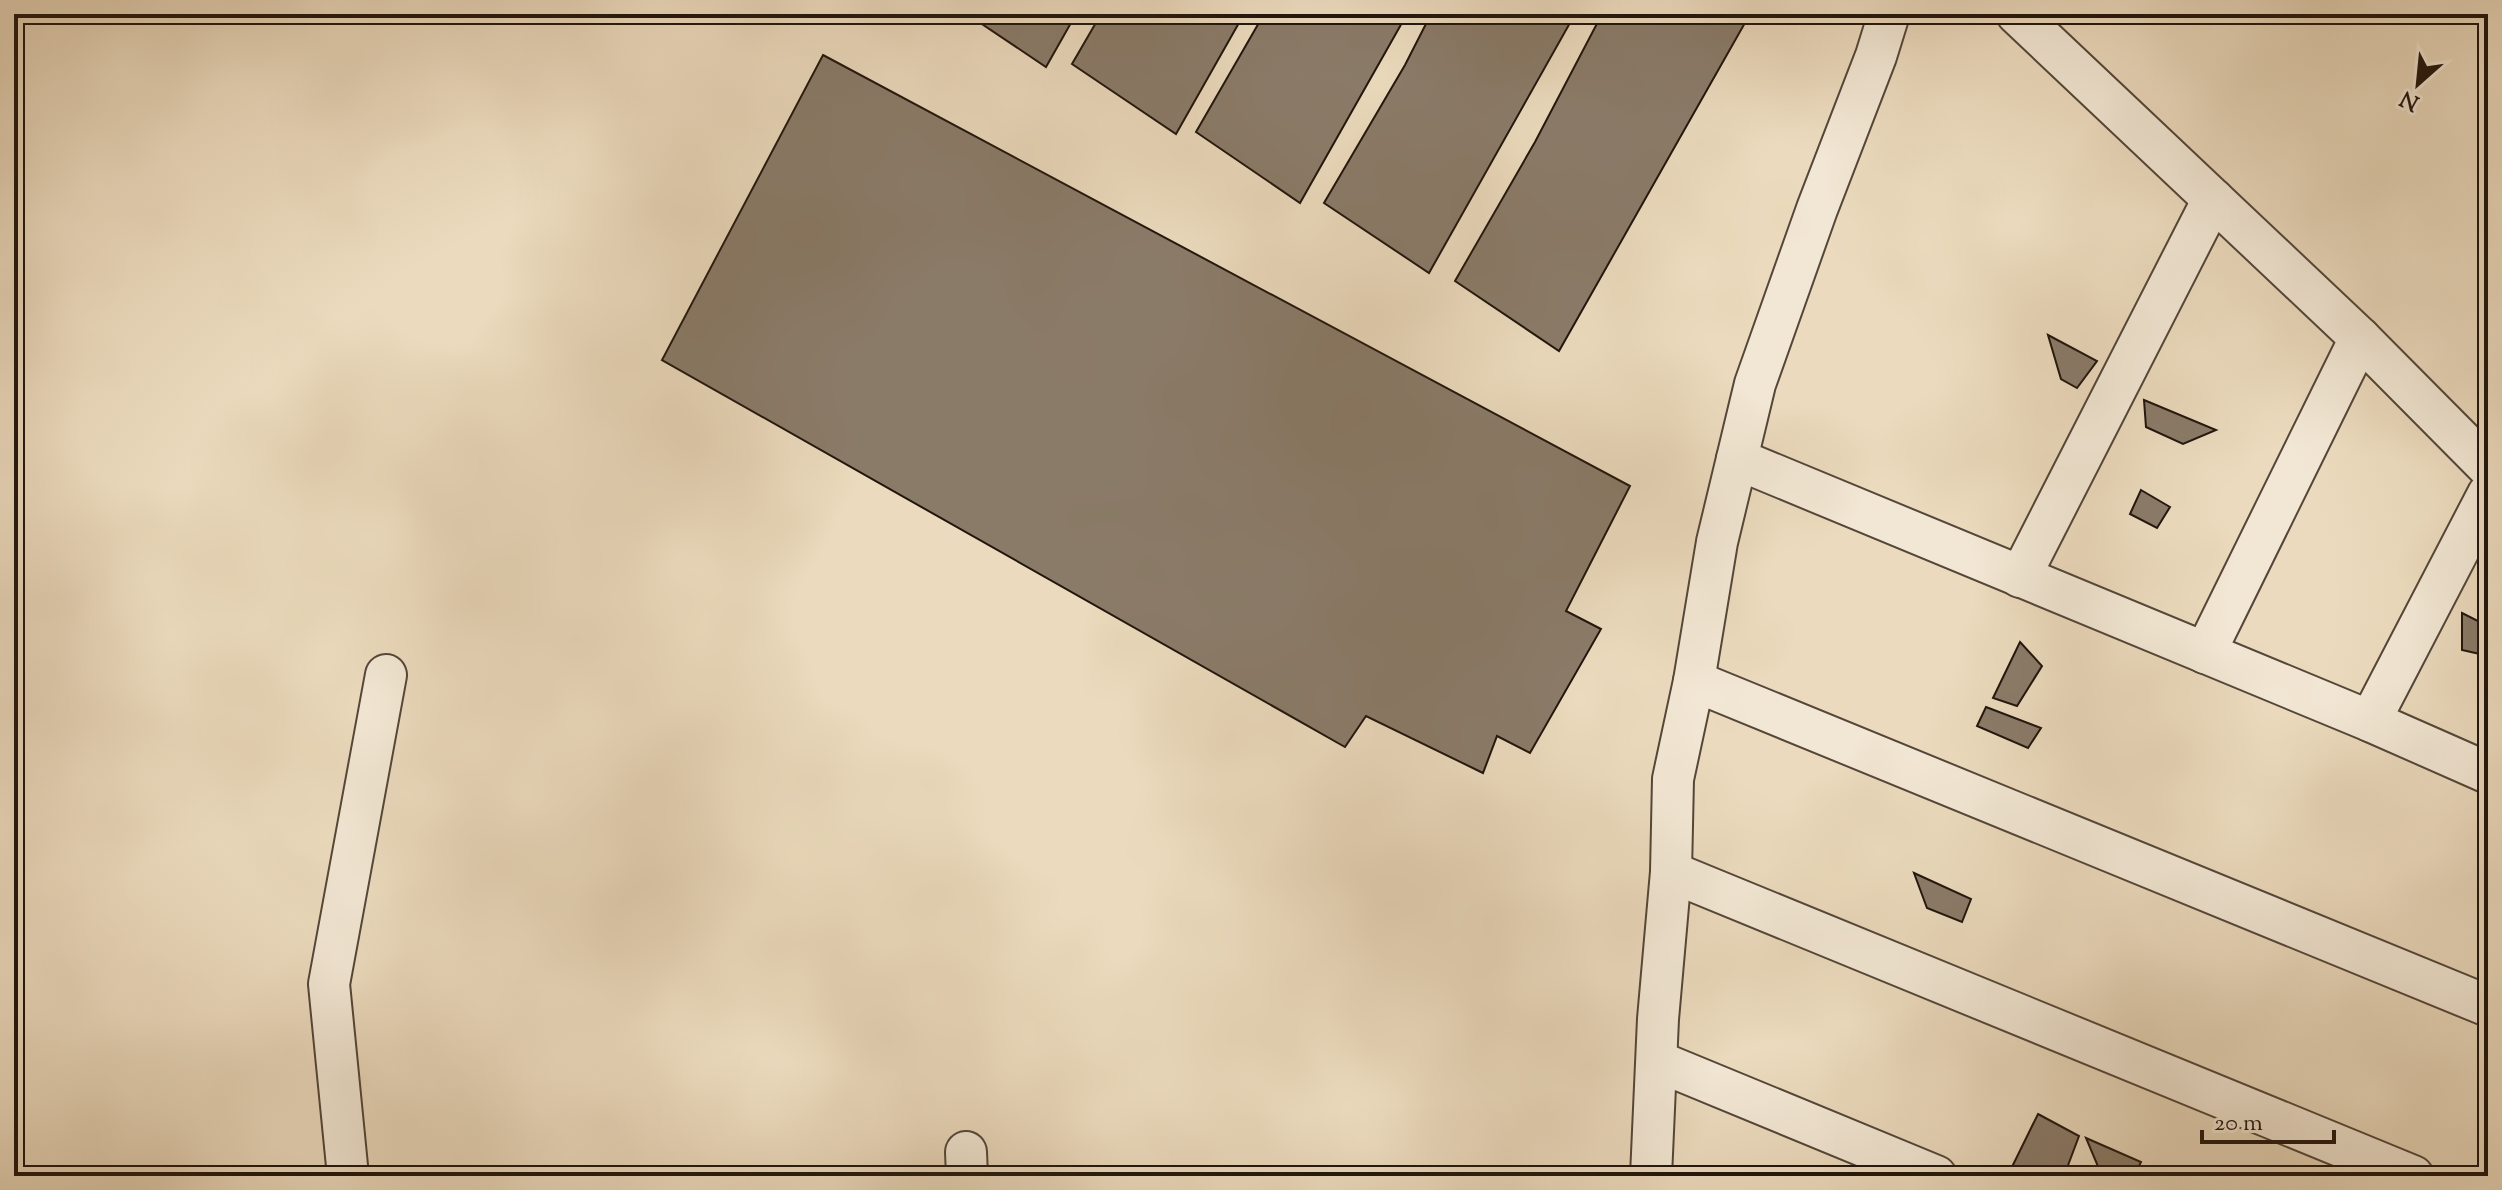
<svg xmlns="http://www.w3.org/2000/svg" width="2502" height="1190" viewBox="0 0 2502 1190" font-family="'Sorts Mill Goudy',serif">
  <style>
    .building { fill: #8a7b69; stroke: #21150d; stroke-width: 2 }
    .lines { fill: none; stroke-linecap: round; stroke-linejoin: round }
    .minor-casing { stroke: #544639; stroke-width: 44 }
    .minor { stroke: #f2e7d4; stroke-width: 40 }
  </style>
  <rect width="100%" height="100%" fill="#ebdabd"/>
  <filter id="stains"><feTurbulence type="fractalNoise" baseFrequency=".0025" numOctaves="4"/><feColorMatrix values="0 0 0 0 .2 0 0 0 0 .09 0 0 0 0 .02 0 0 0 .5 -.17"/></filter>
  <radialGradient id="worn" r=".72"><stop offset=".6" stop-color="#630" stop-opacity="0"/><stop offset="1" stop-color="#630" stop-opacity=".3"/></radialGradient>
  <g class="building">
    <path d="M967,14H1076L1046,67Z"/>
    <path d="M1101,14H1244L1176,134L1072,64Z"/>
    <path d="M1264,14H1407L1300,203L1196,132Z"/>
    <path d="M1431,14H1575L1429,273L1324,203L1405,65Z"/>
    <path d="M1602,14H1750L1559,351L1455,281L1535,142Z"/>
    <path d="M823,55L1630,486L1566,611L1601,629L1530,753L1497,736L1483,773L1366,716L1345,747L662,360Z"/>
    <path d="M2048,335L2097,361L2077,388L2061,379Z"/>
    <path d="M2144,400L2216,430L2183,444L2146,427Z"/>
    <path d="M2141,490L2170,507L2157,528L2130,514Z"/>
    <path d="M2462,613L2488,626V638L2480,654L2462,650Z"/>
    <path d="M2020,642L2042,666L2017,706L1993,698Z"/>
    <path d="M1986,707L2041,728L2028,748L1977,726Z"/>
    <path d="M1914,873L1971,899L1962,922L1927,908Z"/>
    <path d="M2038,1114L2079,1136L2064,1176H2016L2009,1173Z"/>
    <path d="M2086,1138L2141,1162L2134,1176H2102Z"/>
  </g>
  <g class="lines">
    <g class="minor-casing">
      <g id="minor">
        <path d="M2017,14L2360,338L2488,467"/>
        <path d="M1737,459L2370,721L2488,773"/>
        <path d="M2020,577L2213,199"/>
        <path d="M2205,653L2360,338"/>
        <path d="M1694,681L2488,1006"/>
        <path d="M2370,721L2488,494"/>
        <path d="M1671,872L2413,1176"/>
        <path d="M1657,1061L1936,1176"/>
        <path d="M966,1152L967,1176"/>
        <path d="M348,1176L329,984L386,675"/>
        <path d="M1651,1176L1658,1019L1671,872L1673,779L1694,681L1717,542L1755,384L1817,209L1876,56L1889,14"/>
      </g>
    </g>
    <use href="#minor" class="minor"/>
  </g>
  <rect width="2502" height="1190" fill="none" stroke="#ebdabd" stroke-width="48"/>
  <rect x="16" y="16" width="2470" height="1158" fill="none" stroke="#21150d" stroke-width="4"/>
  <rect x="24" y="24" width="2454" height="1142" fill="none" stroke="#21150d" stroke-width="2"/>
  <g transform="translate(2418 84) rotate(207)" stroke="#f2e7d4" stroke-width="6" paint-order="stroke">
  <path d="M0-6L14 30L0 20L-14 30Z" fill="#21150d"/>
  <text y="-12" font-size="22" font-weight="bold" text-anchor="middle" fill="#21150d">N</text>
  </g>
  <path d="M2202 1130v12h132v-12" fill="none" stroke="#21150d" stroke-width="4"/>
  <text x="2214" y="1130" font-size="24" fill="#21150d" stroke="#f2e7d4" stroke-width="6" paint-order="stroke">20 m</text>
  <rect width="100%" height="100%" filter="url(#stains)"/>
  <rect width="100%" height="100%" fill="url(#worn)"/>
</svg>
